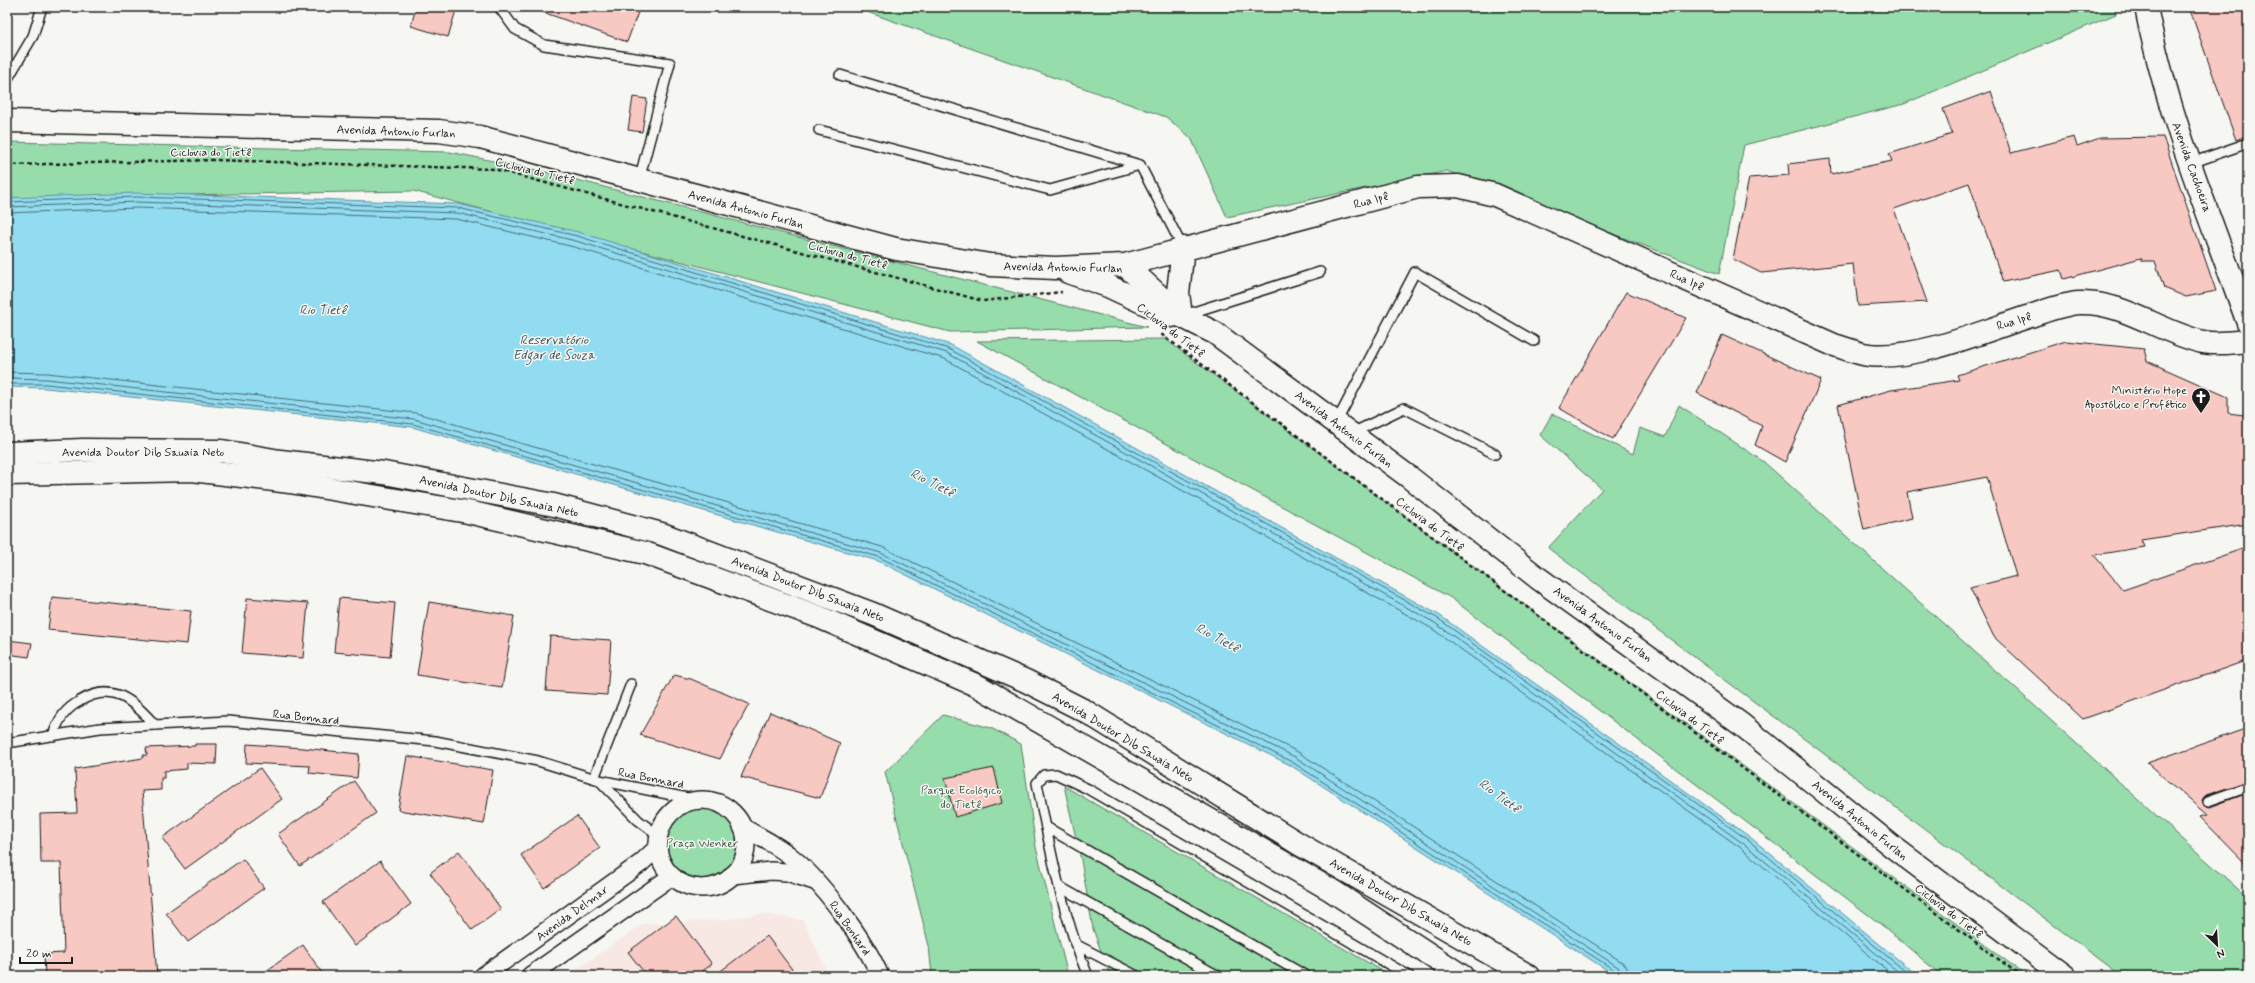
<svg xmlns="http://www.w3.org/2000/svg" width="2255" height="983" viewBox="0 0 2255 983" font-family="Mynerve,sans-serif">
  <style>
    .built { fill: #f7e8e4 }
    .green { fill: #96ddab; stroke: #597c64 }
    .water { fill: #91dcf1; stroke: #628f9c }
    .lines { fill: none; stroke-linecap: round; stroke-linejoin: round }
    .shore { stroke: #4b6971; stroke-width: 1 }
    .building { fill: #f8c8c3; stroke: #1c1c1c }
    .lane-casing { stroke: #1c1c1c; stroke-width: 12 }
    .street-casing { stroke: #1c1c1c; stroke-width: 20 }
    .secondary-casing { stroke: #1c1c1c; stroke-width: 25 }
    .path { stroke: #1c1c1c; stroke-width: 2.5; stroke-dasharray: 4 3; stroke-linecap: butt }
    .lane { stroke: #f6f6f2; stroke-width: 9 }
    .street { stroke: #f6f6f2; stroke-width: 17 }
    .secondary { stroke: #f6f6f2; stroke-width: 22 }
    .labels { text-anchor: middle; stroke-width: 3; stroke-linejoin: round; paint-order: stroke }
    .street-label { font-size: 12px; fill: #1c1c1c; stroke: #f6f6f2 }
    .poi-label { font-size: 12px; fill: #1c1c1c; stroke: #f6f6f2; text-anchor: end }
    .park-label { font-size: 12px; fill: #415647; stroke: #f6f6f2 }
    .water-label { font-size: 13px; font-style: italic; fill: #3f565c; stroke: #f6f6f2 }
  </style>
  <rect width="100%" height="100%" fill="#f6f6f2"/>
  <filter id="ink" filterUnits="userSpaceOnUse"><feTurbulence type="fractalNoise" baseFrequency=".025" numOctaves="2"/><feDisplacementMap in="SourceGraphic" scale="8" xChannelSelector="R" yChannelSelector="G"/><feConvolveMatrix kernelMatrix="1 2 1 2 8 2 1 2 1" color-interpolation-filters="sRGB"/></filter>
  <g filter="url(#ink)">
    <path class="built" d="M764,914L803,920L829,976H567L643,924L723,920Z"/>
    <g class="green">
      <path d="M853,7H2114L2116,14L1904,104L1744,145L1719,274L1447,171L1227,217L1191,138L1166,117Z"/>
      <path d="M7,142L450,152L546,172L1147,327L950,332L413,191L7,198Z"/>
      <path d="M1165,339L2027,976H1942L1883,926L1451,598L977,341Z"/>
      <path d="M1679,405L1764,462L2248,898V976H2122L1548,548L1602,489L1540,435L1552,414L1633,454L1640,428L1665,437Z"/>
      <path d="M943,715L991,728L1021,744L1036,847L1068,976H932L929,946L885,772Z"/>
      <path d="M1064,786L1391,976H1110L1093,929L1081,860Z"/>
      <circle cx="702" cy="843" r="37"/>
    </g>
    <path class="water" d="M137,193L458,204L578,232L951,345L1439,615L1750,837L1918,976H1616L1290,765L878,561L412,427L46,388L7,387V198Z"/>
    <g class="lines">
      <g class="shore">
        <path d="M7,202L137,197L458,208L577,236L949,349L1437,618L1748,840L1911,976"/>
        <path d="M7,207L137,202L457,213L576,241L947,353L1435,623L1744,844L1903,976"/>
        <path d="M7,213L137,208L456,219L574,247L945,359L1431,628L1741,848L1894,976"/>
        <path d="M7,372L47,373L416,413L882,547L1298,752L1622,962L1627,968L1629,976"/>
        <path d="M7,378L47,379L414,419L881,553L1295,757L1618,967L1623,976"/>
        <path d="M7,384H46L413,424L879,557L1292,762L1616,971L1618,976"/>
      </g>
    </g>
    <g class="building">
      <path d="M416,7H457L448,37L411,26Z"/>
      <path d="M535,7H640L627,42L534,9Z"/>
      <path d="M2189,7H2248V135L2236,140Z"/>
      <path d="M1991,91L2011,153L2074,137L2077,146L2100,138L2163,137L2216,291L2186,297L2164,288L2155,261H2142L2141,258L2064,279L2061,270L2003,282L1969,183L1894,209L1927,302L1858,306L1853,264L1761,273L1733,259L1749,178L1789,175L1788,164L1830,159L1831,174L1892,161L1889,154L1952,134L1943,109Z"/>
      <path d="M633,97L647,99L642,132L628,130Z"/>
      <path d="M1626,292L1686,318L1613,439L1559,408Z"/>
      <path d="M1722,335L1821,380L1785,462L1755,445L1762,426L1697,393Z"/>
      <path d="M2066,341L2144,349L2147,361L2228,397V413L2244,415L2248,440V524L2141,540L2144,547L2094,555L2123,590L2248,547V660L2083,719L1994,637L1970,588L2016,576L1987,477L1907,492L1912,518L1864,530L1838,405L1891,390L1959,380L1957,375Z"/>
      <path d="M52,597L191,611L187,644L48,630Z"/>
      <path d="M247,598L308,603L303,658L242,653Z"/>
      <path d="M339,598L395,603L390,657L334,652Z"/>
      <path d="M429,602L514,616L502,688L417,675Z"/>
      <path d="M550,636L611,640L607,695L546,691Z"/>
      <path d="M7,640L32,643L29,657L7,654Z"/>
      <path d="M674,675L691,679L749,704L720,759L640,735Z"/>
      <path d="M770,712L840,743L820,798L741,777Z"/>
      <path d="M2248,728V781L2206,795L2202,800L2204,806L2210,807L2248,793V866L2200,817L2207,815L2147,763Z"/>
      <path d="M195,744H217L216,764L187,763V769L164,771V778H161V790L142,791L157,976H45L44,954L64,953L61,863H41L40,814L77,813L75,769L143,758V755H147L146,748L195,746Z"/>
      <path d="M247,744L303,748L359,754L357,778L309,773L310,766L246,763Z"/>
      <path d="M407,756L493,770L484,824L398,810Z"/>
      <path d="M260,768L282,799L185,869L162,838Z"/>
      <path d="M994,768L1002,803L955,817L945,778Z"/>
      <path d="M354,781L376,813L300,866L278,834Z"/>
      <path d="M577,816L600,848L544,888L521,855Z"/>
      <path d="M459,851L501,909L472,930L430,873Z"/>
      <path d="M243,859L264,888L188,942L166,913Z"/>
      <path d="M380,861L411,904L355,946L323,902Z"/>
      <path d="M676,916L712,964L696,976H647L628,952Z"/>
      <path d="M767,936L797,976H714Z"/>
      <path d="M303,945L324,976H259Z"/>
    </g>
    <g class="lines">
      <g class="lane-casing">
        <g id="lane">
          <path d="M499,7L515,29L544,45L670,63L639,180"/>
          <path d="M840,75L1140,165L1183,248"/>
          <path d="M7,80L33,36L42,7"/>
          <path d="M819,130L1050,190L1140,165"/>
          <path d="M2191,163L2248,143"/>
          <path d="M1184,315L1320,272"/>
          <path d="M1336,423L1415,272L1534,341"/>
          <path d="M1352,433L1404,408L1495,454"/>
          <path d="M53,736C58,720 65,709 80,701C113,681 133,701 155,725"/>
          <path d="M7,743L100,728L228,721L435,741L538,761L599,780L697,800"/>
          <path d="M594,778L631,684"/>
          <path d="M599,780L638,820L658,835"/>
          <path d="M2208,801L2248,787"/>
          <path d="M1046,827L1306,976"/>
          <path d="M1060,887L1218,976"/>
          <path d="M1075,944L1137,976"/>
          <path d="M1088,976C1062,915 1050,848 1037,783L1044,775L1056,774L1088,789L1409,976"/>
        </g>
      </g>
      <g class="street-casing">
        <g id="street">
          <circle cx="702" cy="844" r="44"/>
          <path d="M742,827C758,836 775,844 789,855C820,879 865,940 880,976"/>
          <path d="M732,875L771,871L787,872L814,881"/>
          <path d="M483,976L641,863L658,847"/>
          <path d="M530,976L672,876"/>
        </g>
      </g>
      <g class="secondary-casing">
        <g id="secondary">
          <path d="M2146,7C2167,116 2211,219 2248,323"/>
          <path d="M7,121L439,131L480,137L896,249L990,265L1055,268L1125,265L1418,187L1458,186L1495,195L1834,345C1845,348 1858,354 1869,355C1917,360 1981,332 2027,317C2043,312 2062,304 2079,303C2123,301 2161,333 2203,342C2217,345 2233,342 2248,341"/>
          <path d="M1125,265L1181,316L1215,333L1409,477L1538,578L1742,725L1893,847L2065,976"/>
          <path d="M1068,272L1108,286L1172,316"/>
          <path d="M1181,316L1178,293L1183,248"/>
          <path d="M7,453L83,450L222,451L280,461L384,473L554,505L662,534L873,614L1026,681L1085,711L1299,844L1529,976"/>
          <path d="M7,474L192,470L290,482L468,512L645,553L819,617L978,686L1331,890L1462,976"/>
        </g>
      </g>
      <g class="path">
        <path d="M7,165L214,160L494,169L983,301L1062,292"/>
        <path d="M1161,334L2021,976"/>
      </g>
      <use href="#lane" class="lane"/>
      <use href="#street" class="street"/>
      <use href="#secondary" class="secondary"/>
    </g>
  </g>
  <defs>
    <g id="church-pin" transform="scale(1)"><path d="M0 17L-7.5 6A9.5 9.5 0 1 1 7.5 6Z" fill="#1c1c1c" stroke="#f6f6f2"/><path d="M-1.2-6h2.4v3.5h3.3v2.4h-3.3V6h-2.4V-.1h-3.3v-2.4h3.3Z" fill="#fff"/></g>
  </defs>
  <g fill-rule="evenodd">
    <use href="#church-pin" x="2201" y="397"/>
  </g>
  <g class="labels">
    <g class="street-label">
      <text transform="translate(396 131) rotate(2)" y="4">Avenida Antonio Furlan</text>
      <text x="211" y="156">Ciclovia do Tietê</text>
      <text transform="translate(2192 167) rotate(70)" y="4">Avenida Cachoeira</text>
      <text transform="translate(535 171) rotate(14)" y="4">Ciclovia do Tietê</text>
      <text transform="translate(1371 200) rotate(-15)" y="4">Rua Ipê</text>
      <text transform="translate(746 209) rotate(15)" y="4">Avenida Antonio Furlan</text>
      <text transform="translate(848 255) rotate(15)" y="4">Ciclovia do Tietê</text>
      <text transform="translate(1063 267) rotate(1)" y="4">Avenida Antonio Furlan</text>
      <text transform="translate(1687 280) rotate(24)" y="4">Rua Ipê</text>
      <text transform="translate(2014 321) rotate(-17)" y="4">Rua Ipê</text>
      <text transform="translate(1171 330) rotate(37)" y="4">Ciclovia do Tietê</text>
      <text transform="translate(1344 429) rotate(37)" y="4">Avenida Antonio Furlan</text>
      <text x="143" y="456">Avenida Doutor Dib Sauaia Neto</text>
      <text transform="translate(499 496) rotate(12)" y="4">Avenida Doutor Dib Sauaia Neto</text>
      <text transform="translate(1430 524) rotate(37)" y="4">Ciclovia do Tietê</text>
      <text transform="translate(808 589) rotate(21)" y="4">Avenida Doutor Dib Sauaia Neto</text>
      <text transform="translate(1603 624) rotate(36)" y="4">Avenida Antonio Furlan</text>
      <text transform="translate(306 717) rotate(6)" y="4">Rua Bonnard</text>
      <text transform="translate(1690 717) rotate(37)" y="4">Ciclovia do Tietê</text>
      <text transform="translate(1123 737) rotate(31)" y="4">Avenida Doutor Dib Sauaia Neto</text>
      <text transform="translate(651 778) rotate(11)" y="4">Rua Bonnard</text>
      <text transform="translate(1860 820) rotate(39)" y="4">Avenida Antonio Furlan</text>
      <text transform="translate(1401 902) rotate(30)" y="4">Avenida Doutor Dib Sauaia Neto</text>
      <text transform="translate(1949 911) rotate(37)" y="4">Ciclovia do Tietê</text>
      <text transform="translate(572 913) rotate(-36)" y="4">Avenida Delmar</text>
      <text transform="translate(850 928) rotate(55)" y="4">Rua Bonhard</text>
    </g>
    <g class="poi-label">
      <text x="2187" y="394">Ministério Hope<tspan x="2187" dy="14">Apostólico e Profético</tspan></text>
    </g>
    <g class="park-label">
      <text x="961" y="794">Parque Ecológico<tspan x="961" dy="14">do Tietê</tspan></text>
      <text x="702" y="847">Praça Wenker</text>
    </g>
    <g class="water-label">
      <text x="323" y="314">Rio Tietê</text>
      <text x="554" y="344">Reservatório<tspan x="554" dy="15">Edgar de Souza</tspan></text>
      <text transform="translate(933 482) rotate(27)" y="5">Rio Tietê</text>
      <text transform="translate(1218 637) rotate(28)" y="5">Rio Tietê</text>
      <text transform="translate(1500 795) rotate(36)" y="5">Rio Tietê</text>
    </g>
  </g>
  <rect width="2255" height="983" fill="none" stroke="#f6f6f2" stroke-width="24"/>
  <rect x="12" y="12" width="2231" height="959" fill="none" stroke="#1c1c1c" stroke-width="1.5" filter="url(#ink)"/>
  <g transform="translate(2217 945) rotate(155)" stroke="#f6f6f2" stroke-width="3" paint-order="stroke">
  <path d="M0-3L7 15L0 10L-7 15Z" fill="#1c1c1c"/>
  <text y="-6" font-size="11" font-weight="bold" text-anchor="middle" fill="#1c1c1c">N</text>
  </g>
  <path d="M20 957v6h52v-6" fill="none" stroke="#1c1c1c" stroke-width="2"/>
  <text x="26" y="957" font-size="12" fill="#1c1c1c" stroke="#f6f6f2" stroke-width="3" paint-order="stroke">20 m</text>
</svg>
